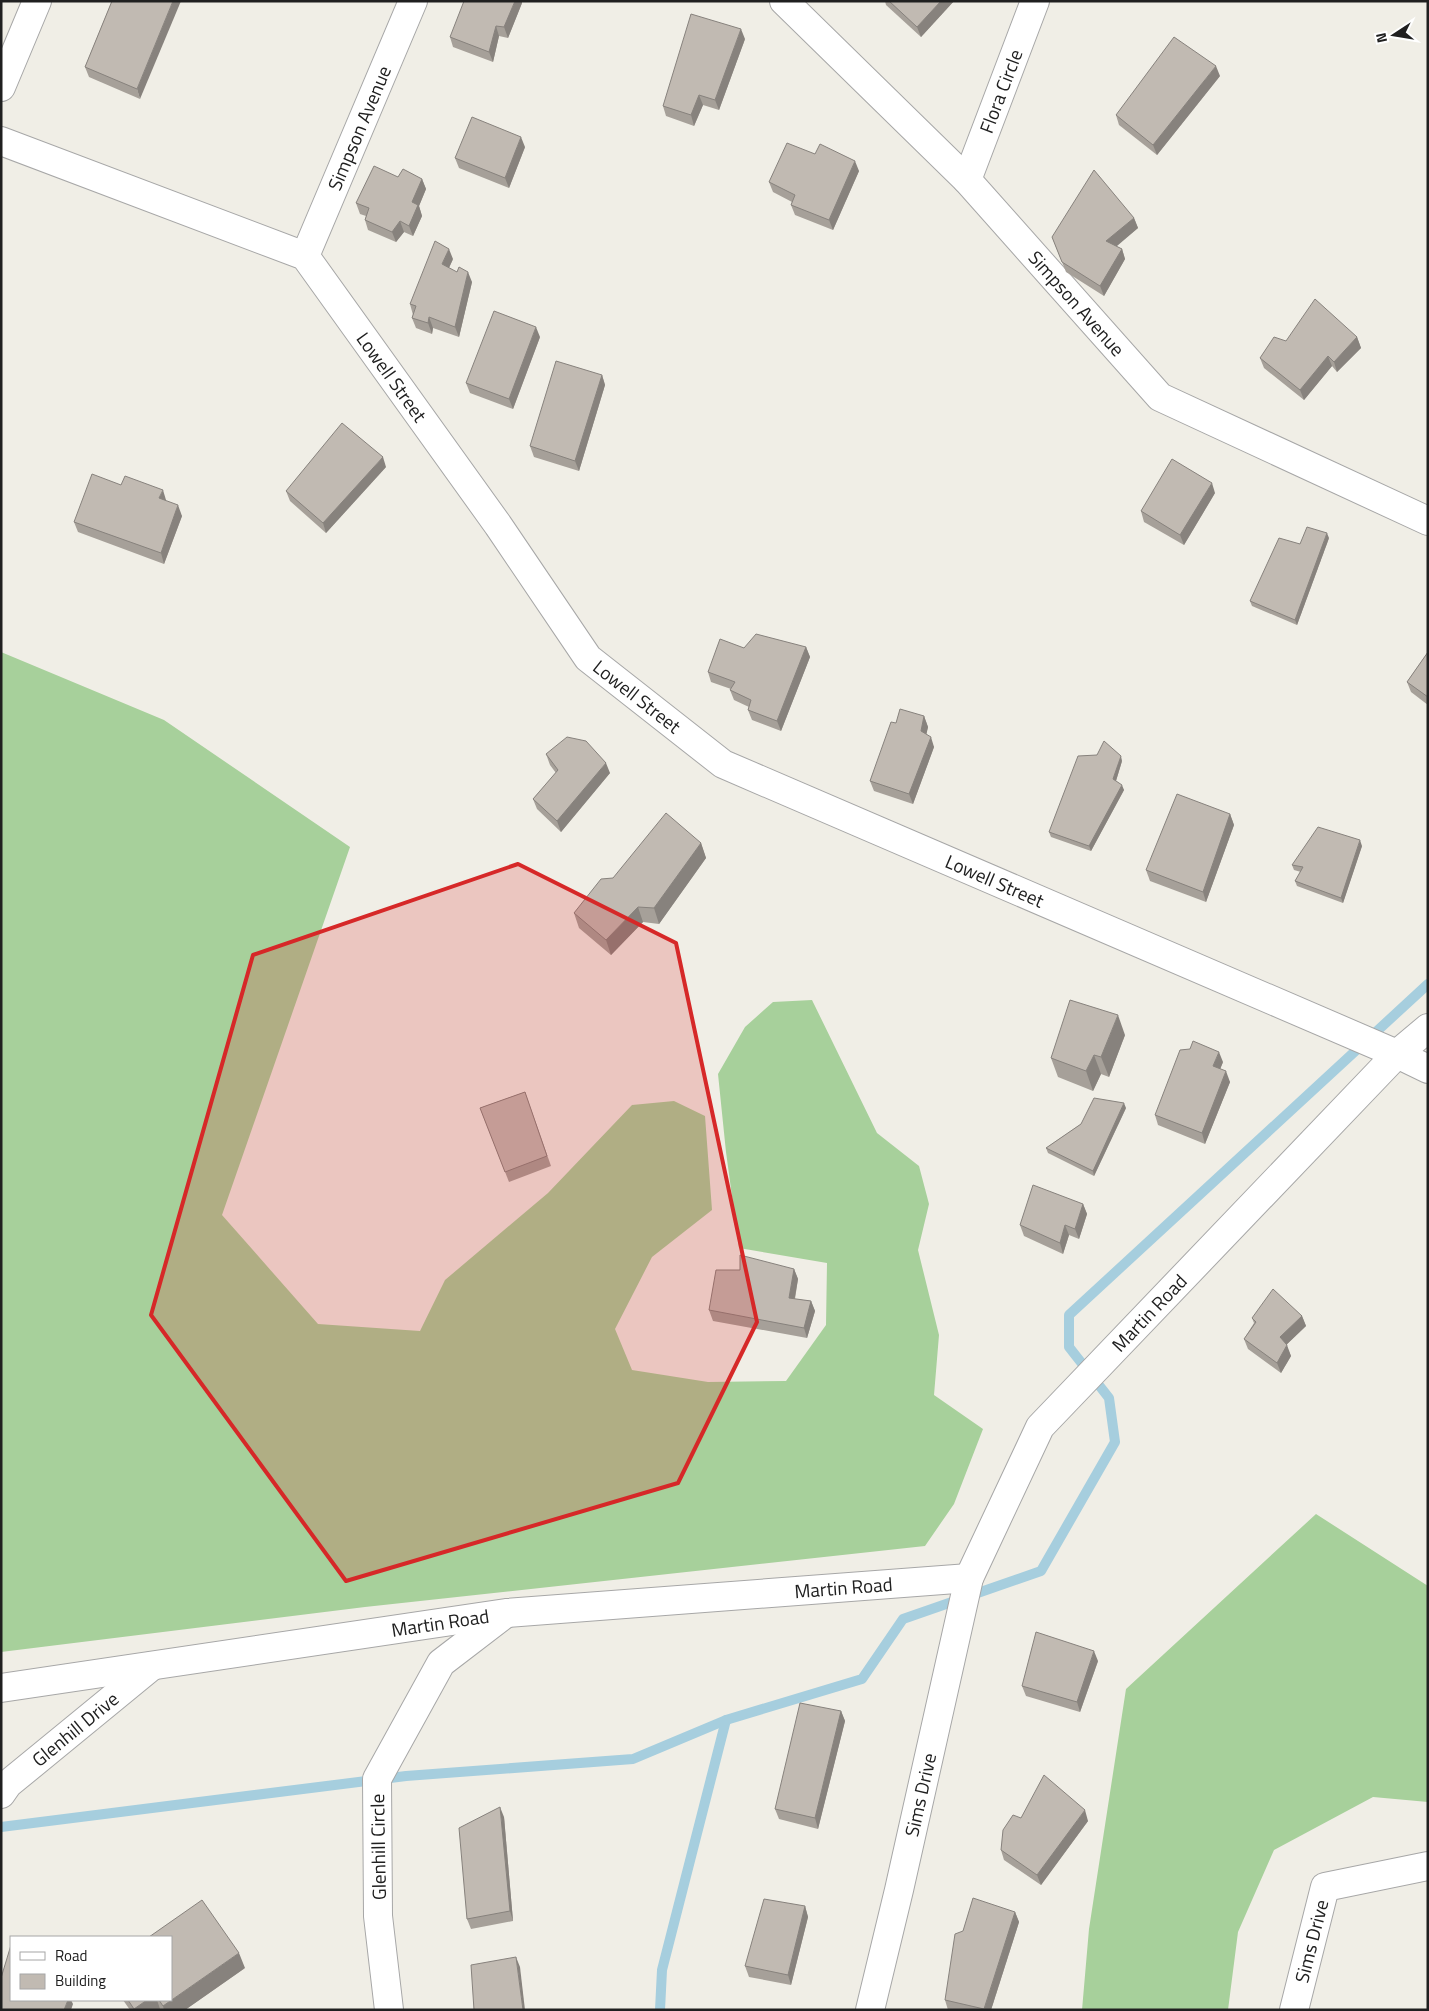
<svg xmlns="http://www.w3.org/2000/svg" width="1429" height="2011" viewBox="0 0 1429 2011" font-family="'Titillium Web',sans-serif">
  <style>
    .forest { fill: #a7d09b }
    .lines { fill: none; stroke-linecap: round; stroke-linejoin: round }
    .stream { stroke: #a6cede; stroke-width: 10 }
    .minor-casing { stroke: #a7a7a7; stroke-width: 30 }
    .minor { stroke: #fff; stroke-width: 28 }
    .wall { fill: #a6a099 }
    .shaded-wall { fill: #87827d }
    .building { fill: #c1bab2; stroke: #87827d }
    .marked { fill: #d62828; fill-opacity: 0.2; stroke: #d62828; stroke-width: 4; stroke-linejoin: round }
    .labels { text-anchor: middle; stroke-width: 4.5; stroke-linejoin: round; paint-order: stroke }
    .street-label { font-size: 19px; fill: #202020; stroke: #fff }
  </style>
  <rect width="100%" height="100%" fill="#f0eee6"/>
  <g class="forest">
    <path d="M1,652L164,720L350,847L222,1215L318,1324L420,1331L445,1280L548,1193L632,1105L674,1101L705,1116L712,1210L652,1257L615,1329L632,1370L708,1382L786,1381L826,1325L827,1263L739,1248L726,1152L718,1074L745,1027L773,1002L812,1000L877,1133L919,1166L929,1204L918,1250L939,1335L934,1395L983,1429L954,1504L925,1546L365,1607L1,1652Z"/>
    <path d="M1316,1514L1428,1586V1802L1373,1797L1274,1850L1238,1932L1228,2010H1082L1089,1929L1126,1689Z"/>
  </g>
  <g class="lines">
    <g class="stream">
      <path d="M1,1827L406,1776L633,1759L726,1720L862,1679L903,1619L1041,1571L1115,1442L1109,1398L1069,1347V1315L1428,984"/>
      <path d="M660,2010L662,1970L726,1720"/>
    </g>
    <g class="minor-casing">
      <g id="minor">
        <path id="s1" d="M784,1L967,180L1160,397L1428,521"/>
        <path d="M1,87L37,1"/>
        <path id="s2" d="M1,141L305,256L498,525L588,658L723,764L1397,1054L1428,1069"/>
        <path id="s3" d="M967,180L1035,1"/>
        <path id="s4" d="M305,256L413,1"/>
        <path id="s5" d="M1,1688L506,1613L969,1578"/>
        <path id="s6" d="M1,1794L8,1784L152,1666"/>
        <path d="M389,2010L378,1916L377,1779L441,1663L505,1614"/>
        <path id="s7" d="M870,2010L899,1890L969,1578L1040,1427L1397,1054L1428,1028"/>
        <path id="s8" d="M1294,2010L1325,1887L1428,1866"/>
      </g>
    </g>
    <use href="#minor" class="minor"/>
  </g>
  <g class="wall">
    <path d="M112,1L140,99L89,77L85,67Z"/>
    <path d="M885,1H954L921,37L886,5Z"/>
    <path d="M522,3L508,38L499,36L493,62L453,47L450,37Z"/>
    <path d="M745,39L719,110L703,105L694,126L666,116L663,106Z"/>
    <path d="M1220,76L1157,155L1119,125L1116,115Z"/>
    <path d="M525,147L509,188L459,168L455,158Z"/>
    <path d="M815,154L859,171L833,230L795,215L791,205L792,202L773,192L769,182Z"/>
    <path d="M398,177L422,179L426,189L419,206L422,216L413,236L404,232L396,242L368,230L365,220L366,216L360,214L356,203Z"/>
    <path d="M1134,218L1138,228L1116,246L1122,249L1125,259L1104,296L1066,272L1052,237Z"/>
    <path d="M453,259L449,268L472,282L459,337L433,328L432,334L416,328L412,318L413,315L410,304Z"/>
    <path d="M540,337L513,409L470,393L466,383Z"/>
    <path d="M1357,337L1361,348L1337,372L1332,366L1304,400L1264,368L1260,358L1286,341Z"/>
    <path d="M602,375L605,385L579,471L534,457L530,446Z"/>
    <path d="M386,467L326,533L290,501L286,491Z"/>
    <path d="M121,485L166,500V501L182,516L164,564L78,532L74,522Z"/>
    <path d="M1215,493L1184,545L1144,522L1141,511Z"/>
    <path d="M1329,538L1297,625L1252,606L1250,601Z"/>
    <path d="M806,647L810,657L781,731L752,720L748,710L749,707L734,700L730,690L731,689L711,682L708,672L744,648Z"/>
    <path d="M1428,652V705L1411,692L1407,682Z"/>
    <path d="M924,716L928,727L926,734L934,747L913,804L874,791L870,781L896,723Z"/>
    <path d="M546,754L610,773L561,832L537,809L533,799L556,773L550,765Z"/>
    <path d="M1122,761L1116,781L1124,790L1091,851L1051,837L1049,832Z"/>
    <path d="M1230,814L1234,825L1206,902L1150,881L1146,870Z"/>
    <path d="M701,843L706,858L659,924L643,922L611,955L579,928L574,913L613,878Z"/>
    <path d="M1362,846L1343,903L1297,886L1295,881L1301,872L1294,870L1292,865Z"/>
    <path d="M1125,1035L1109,1077L1101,1074L1093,1091L1058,1077L1051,1058Z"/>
    <path d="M1223,1062L1220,1069L1230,1082L1205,1144L1158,1125L1155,1115Z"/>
    <path d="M525,1092L551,1166L509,1182L480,1108Z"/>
    <path d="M1126,1108L1094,1176L1048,1153L1046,1148L1081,1124Z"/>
    <path d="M1083,1204L1087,1214L1079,1239L1069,1235L1063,1254L1024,1236L1020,1225Z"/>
    <path d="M794,1269L798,1279L795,1299L811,1301L815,1311L807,1338L713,1321L709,1310L740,1270Z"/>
    <path d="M1302,1316L1306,1326L1286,1345L1291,1356L1281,1373L1248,1349L1244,1339L1254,1323L1252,1318Z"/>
    <path d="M1098,1661L1080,1712L1026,1696L1022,1686Z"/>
    <path d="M841,1711L845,1721L818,1829L779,1819L775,1809Z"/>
    <path d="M504,1817L513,1921L471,1929L467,1919Z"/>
    <path d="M1021,1818L1088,1821L1041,1885L1004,1860L1001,1850Z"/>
    <path d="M805,1906L808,1917L791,1985L749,1977L745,1966Z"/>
    <path d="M1015,1912L1019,1922L991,2010H948L945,2000Z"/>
    <path d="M245,1968L185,2010H161L160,2009L159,2010H130L123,2000H171Z"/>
  </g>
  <g class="shaded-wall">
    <path d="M173,1H181L140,99L137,89Z"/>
    <path d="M515,1H522V3L508,38L504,27Z"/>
    <path d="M941,1H954L921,37L917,27Z"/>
    <path d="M496,26L499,36L493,62L489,52Z"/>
    <path d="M741,29L745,39L719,110L715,100Z"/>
    <path d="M1216,66L1220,76L1157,155L1153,145Z"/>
    <path d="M699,95L703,105L694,126L691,115Z"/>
    <path d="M521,137L525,147L509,188L505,178Z"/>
    <path d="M855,161L859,171L833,230L829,220Z"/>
    <path d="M422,179L426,189L419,206L422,216L413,236L409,226L412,202Z"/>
    <path d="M1134,218L1138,228L1110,252L1106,241Z"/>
    <path d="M400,221L404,232L396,242L392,232Z"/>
    <path d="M449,249L453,259L446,274L442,264Z"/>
    <path d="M1122,249L1125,259L1104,296L1100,286Z"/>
    <path d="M468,272L472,282L459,337L455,327Z"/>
    <path d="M429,317L433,328L432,334L428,323Z"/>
    <path d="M536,327L540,337L513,409L509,399Z"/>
    <path d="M1357,337L1361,348L1337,372L1334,362Z"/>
    <path d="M1328,356L1332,366L1304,400L1300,390Z"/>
    <path d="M602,375L605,385L579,471L575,461Z"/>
    <path d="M383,457L386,467L326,533L323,523Z"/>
    <path d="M1212,483L1215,493L1184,545L1180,535Z"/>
    <path d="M163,490L166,500L163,509L159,498Z"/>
    <path d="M178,505L182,516L164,564L161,553Z"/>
    <path d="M1327,533L1329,538L1297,625L1295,620Z"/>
    <path d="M806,647L810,657L781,731L777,721Z"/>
    <path d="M924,716L928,727L925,741L921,731Z"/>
    <path d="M931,737L934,747L913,804L909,794Z"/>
    <path d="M1121,756L1122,761L1115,784L1113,779Z"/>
    <path d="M606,763L610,773L561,832L557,821Z"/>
    <path d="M1122,785L1124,790L1091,851L1089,846Z"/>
    <path d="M1230,814L1234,825L1206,902L1203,892Z"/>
    <path d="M1360,840L1362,846L1343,903L1341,898Z"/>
    <path d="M701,843L706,858L659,924L654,908Z"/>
    <path d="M638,907L643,922L611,955L606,940Z"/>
    <path d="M1118,1015L1125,1035L1109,1077L1101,1057Z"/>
    <path d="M1219,1052L1223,1062L1217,1077L1213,1066Z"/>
    <path d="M1094,1055L1101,1074L1093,1091L1086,1071Z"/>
    <path d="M1226,1071L1230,1082L1205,1144L1202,1133Z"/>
    <path d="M1124,1103L1126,1108L1094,1176L1093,1171Z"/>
    <path d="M1083,1204L1087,1214L1079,1239L1075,1229Z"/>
    <path d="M1065,1225L1069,1235L1063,1254L1060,1243Z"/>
    <path d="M794,1269L798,1279L793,1308L789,1298Z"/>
    <path d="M811,1301L815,1311L807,1338L804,1328Z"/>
    <path d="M1302,1316L1306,1326L1283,1348L1280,1337Z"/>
    <path d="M1287,1345L1291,1356L1281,1373L1277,1363Z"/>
    <path d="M1094,1651L1098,1661L1080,1712L1077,1702Z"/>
    <path d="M841,1711L845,1721L818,1829L815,1818Z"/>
    <path d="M500,1807L504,1817L513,1921L510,1911Z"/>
    <path d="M1085,1810L1088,1821L1041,1885L1037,1875Z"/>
    <path d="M805,1906L808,1917L791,1985L788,1975Z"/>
    <path d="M1015,1912L1019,1922L991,2010H984Z"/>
    <path d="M239,1953L245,1968L185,2010H164L163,2006Z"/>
    <path d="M516,1957L520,1967L525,2010H523Z"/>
    <path d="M68,2000H71L73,2004L71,2010H64Z"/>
    <path d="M147,2000H157L160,2009L159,2010H135L134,2009Z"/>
  </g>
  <g class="building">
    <path d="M112,1H173L137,89L85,67Z"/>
    <path d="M464,1H515L504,27L496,26L489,52L450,37Z"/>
    <path d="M889,1H941L917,27Z"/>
    <path d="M691,14L741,29L715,100L699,95L691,115L663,106Z"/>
    <path d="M1174,37L1216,66L1153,145L1116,115Z"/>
    <path d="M472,117L521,137L505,178L455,158Z"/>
    <path d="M787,143L815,154L820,144L855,161L829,220L791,205L795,195L769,182Z"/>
    <path d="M374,166L398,177L403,169L422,179L412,202L418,205L409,226L400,221L392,232L365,220L369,208L356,203Z"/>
    <path d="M1094,170L1134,218L1106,241L1122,249L1100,286L1062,262L1052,237Z"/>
    <path d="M435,241L449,249L442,264L457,272L459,267L468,272L455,327L429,317L428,323L412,318L416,306L410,304Z"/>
    <path d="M1315,299L1357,337L1334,362L1328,356L1300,390L1260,358L1274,337L1286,341Z"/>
    <path d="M494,311L536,327L509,399L466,383Z"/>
    <path d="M556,361L602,375L575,461L530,446Z"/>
    <path d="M342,423L383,457L323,523L286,491Z"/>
    <path d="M1172,459L1212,483L1180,535L1141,511Z"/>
    <path d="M92,474L121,485L125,476L163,490L159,498L178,505L161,553L74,522Z"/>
    <path d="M1307,527L1327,533L1295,620L1250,601L1279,538L1300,544Z"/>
    <path d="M756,634L806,647L777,721L748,710L751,700L730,690L735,682L708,672L720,639L744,648Z"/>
    <path d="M1428,652V697L1407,682Z"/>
    <path d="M900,709L924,716L921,731L931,737L909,794L870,781L891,722L896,723Z"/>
    <path d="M567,737L586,741L606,763L557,821L533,799L558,770L546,754Z"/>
    <path d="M1104,741L1121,756L1113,779L1122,785L1089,846L1049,832L1078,756L1097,755Z"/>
    <path d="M1177,794L1230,814L1203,892L1146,870Z"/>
    <path d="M666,813L701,843L654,908L638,907L606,940L574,913L601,879L613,878Z"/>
    <path d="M1318,827L1360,840L1341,898L1295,881L1303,867L1292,865Z"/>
    <path d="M1070,1000L1118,1015L1101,1057L1094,1055L1086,1071L1051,1058Z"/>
    <path d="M1193,1041L1219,1052L1213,1066L1226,1071L1202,1133L1155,1115L1180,1050L1190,1049Z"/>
    <path d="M525,1092L547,1156L505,1172L480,1108Z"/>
    <path d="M1094,1098L1124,1103L1093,1171L1046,1148L1081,1124Z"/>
    <path d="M1033,1185L1083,1204L1075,1229L1065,1225L1060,1243L1020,1225Z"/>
    <path d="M740,1255L794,1269L789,1298L811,1301L804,1328L709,1310L716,1270H740Z"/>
    <path d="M1273,1289L1302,1316L1280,1337L1287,1345L1277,1363L1244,1339L1256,1322L1252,1318Z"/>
    <path d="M1036,1632L1094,1651L1077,1702L1022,1686Z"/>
    <path d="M800,1703L841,1711L815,1818L775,1809Z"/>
    <path d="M1044,1775L1085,1810L1037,1875L1001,1850L1003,1830L1013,1815L1021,1818Z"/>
    <path d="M500,1807L510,1911L467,1919L459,1828Z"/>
    <path d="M973,1898L1015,1912L984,2009L945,2000L955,1934L963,1931Z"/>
    <path d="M764,1899L805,1906L788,1975L745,1966Z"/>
    <path d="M202,1900L239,1953L163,2006L159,2000H171V1937H149Z"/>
    <path d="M11,1945V2000H68L64,2010H1V1978Z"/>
    <path d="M516,1957L523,2010H474L471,1965Z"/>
    <path d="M128,2000H147L134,2009Z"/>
  </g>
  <path class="marked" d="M518,864L676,943L757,1322L678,1483L346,1581L151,1315L253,955Z"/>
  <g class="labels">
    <g class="street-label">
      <text dy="7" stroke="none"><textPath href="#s3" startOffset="95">Flora Circle</textPath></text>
      <text dy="7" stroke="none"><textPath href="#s4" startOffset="139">Simpson Avenue</textPath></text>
      <text dy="7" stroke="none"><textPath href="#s1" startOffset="421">Simpson Avenue</textPath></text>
      <text dy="7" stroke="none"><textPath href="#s2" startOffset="474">Lowell Street</textPath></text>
      <text dy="7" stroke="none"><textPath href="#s2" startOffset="879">Lowell Street</textPath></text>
      <text dy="7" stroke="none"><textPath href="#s2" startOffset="1284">Lowell Street</textPath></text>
      <text dy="7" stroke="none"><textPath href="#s7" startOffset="768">Martin Road</textPath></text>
      <text dy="7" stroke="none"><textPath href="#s5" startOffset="849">Martin Road</textPath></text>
      <text dy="7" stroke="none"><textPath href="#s5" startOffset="444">Martin Road</textPath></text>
      <text dy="7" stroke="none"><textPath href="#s6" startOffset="99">Glenhill Drive</textPath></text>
      <text dy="7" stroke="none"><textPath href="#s7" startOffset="221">Sims Drive</textPath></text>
      <text transform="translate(378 1847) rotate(-91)" y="7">Glenhill Circle</text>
      <text dy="7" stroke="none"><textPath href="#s8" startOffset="71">Sims Drive</textPath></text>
    </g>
  </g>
  <rect width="1429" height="2011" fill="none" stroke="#202020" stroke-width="5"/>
  <rect x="10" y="1936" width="162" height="65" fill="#ffffff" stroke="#a6a6a6"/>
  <rect x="20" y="1952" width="25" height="8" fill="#ffffff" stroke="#a6a6a6"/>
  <text x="55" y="1961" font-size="15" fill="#202020">Road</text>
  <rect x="20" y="1974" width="25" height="15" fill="#c1bab2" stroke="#a6a6a6"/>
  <text x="55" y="1986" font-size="15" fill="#202020">Building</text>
  <g transform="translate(1394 35) rotate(258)" stroke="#ffffff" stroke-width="4" paint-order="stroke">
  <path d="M0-4L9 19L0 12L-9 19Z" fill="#202020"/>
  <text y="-8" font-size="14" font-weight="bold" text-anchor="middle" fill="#202020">N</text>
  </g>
</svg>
